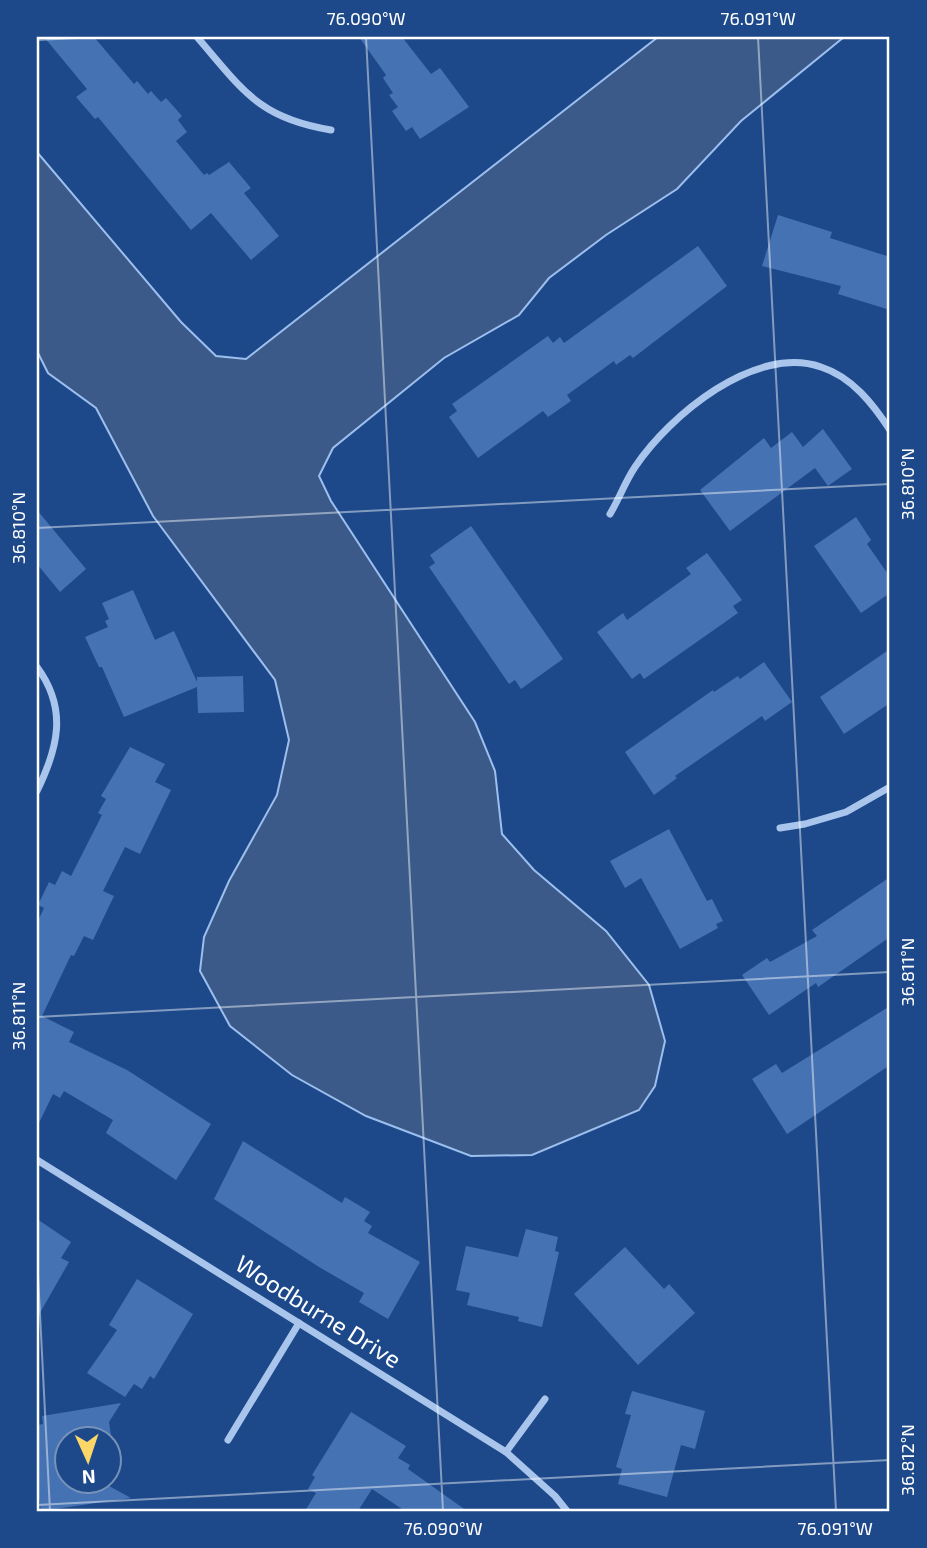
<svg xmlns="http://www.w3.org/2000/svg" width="927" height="1548" viewBox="0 0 927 1548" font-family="'Exo 2',sans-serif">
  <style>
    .water { fill: #3b5a8a; stroke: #9cbfee; stroke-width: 2 }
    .building { fill: #4572b3 }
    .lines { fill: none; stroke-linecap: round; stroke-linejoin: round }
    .minor { stroke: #a9c5ec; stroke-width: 7 }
    .ticks { fill: none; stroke: #fff; stroke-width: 2; stroke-opacity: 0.45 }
    .labels { text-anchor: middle; stroke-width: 5; stroke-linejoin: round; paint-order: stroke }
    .street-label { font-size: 24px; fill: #fff; stroke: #1d498b }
    .neatline { fill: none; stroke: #fff; stroke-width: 2.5 }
    .ticks-label { font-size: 18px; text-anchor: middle; fill: #fff }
  </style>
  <rect width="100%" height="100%" fill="#1d498b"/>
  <path class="water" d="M658,37H844L741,121L677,189L606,235L549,278L519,315L444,358L333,448L319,476L331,501L475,722L495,771L502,834L534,870L606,931L649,985L665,1041L655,1086L639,1110L532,1155L471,1156L366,1116L292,1075L230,1026L200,971L204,937L229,881L277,795L289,740L275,680L153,516L96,408L48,373L37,351V152L181,322L216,356L246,359Z"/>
  <g class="building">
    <path d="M44,37H94L134,84L137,81L148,94L151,91L161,102L166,98L182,116L178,120L187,132L176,141L204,175L207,173L209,175L229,162L251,188L244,193L279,236L251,260L211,213L191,230L98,117L95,119L76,97L87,89Z"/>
    <path d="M359,37H402L431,74L440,68L469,107L420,139L412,127L406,131L392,111L398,107L389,95L393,93L383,78L386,75Z"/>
    <path d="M778,215L832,232L830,238L890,257V310L838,294L841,286L762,266Z"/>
    <path d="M698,246L727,286L633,358L630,355L616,365L614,361L567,395L571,401L548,417L543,411L478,458L449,417L457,411L452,404L548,336L553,343L560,337L564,343Z"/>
    <path d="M823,429L852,469L828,486L815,468L730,531L700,490L764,438L771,448L792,432L803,447Z"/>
    <path d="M37,510L86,569L60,592L37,564Z"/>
    <path d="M856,517L871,540L867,544L890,577V593L861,613L814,546Z"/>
    <path d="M471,526L563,659L521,689L515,680L509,684L429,567L435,563L430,555Z"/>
    <path d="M707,553L742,600L733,606L738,613L644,679L640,673L632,679L597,632L623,613L627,620L691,574L686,568Z"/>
    <path d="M133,590L155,640L174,631L197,682V677L243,676L244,712L198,713L197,687L124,717L102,667H99L85,637L108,627L105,621L109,619L102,603Z"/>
    <path d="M890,649V703L844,734L820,697Z"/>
    <path d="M764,662L792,702L765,721L762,716L675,776L677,778L654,795L625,752L713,690L714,692L738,676L740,679Z"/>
    <path d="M130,747L165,764L155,782L171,790L140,854L125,847L103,891L114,896L93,940L84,936L74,956L71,955L42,1016L74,1032L69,1042L127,1070L211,1124L176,1180L106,1133L113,1120L64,1091L60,1098L53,1094L37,1127V923L44,908L38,905L49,882L55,885L62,871L71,876L102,815L98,813L106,799L101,796Z"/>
    <path d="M669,829L707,901L712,899L723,921L716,924L718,928L680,949L641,878L625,888L610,861Z"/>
    <path d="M890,877V937L818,987L816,983L769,1015L742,975L767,958L770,962L817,936L812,930Z"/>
    <path d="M890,1006V1065L787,1134L752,1079L776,1064L782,1073Z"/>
    <path d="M243,1141L342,1203L345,1197L370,1212L364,1221L372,1226L368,1233L420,1262L388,1319L359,1302L364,1293L319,1267L214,1199Z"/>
    <path d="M37,1219L71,1242L61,1258L69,1262L37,1318Z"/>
    <path d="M526,1229L558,1237L555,1251L559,1252L542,1327L518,1321L519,1317L467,1305L470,1293L456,1290L466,1246L518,1257Z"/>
    <path d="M625,1247L664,1289L669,1284L695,1313L638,1365L574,1294Z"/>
    <path d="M137,1279L193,1314L154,1379L150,1376L142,1389L134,1384L125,1397L87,1373L117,1330L109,1325Z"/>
    <path d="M632,1391L705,1411L695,1449L681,1445L667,1497L618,1484L622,1469L616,1467L631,1415L625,1414Z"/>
    <path d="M121,1403L109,1422L113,1449H108V1439H66V1456L54,1458L66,1464V1481H100L131,1498L41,1511L37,1486V1425L43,1424L42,1416Z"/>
    <path d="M351,1412L406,1446L398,1458L410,1465L408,1469L467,1511H405L372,1489L358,1511H305L316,1493L308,1489L315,1477L312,1475Z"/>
  </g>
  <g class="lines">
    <g class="minor">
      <path d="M197,37C243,90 258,118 331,130"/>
      <path d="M610,514C619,499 625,482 635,467C669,416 755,344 821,367C852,377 873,404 890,430"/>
      <path d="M37,667C68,709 58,748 37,791"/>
      <path d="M780,828L805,824L846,812L890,787"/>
      <path d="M37,1160L506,1452L555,1496L567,1511"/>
      <path d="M228,1440L299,1323"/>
      <path d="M506,1452L545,1399"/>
    </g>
  </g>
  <path class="ticks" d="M366,37L443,1511M758,37L836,1511M37,40L97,37M37,528L890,484M37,1017L890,972M37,1255L50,1511M37,1505L890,1460"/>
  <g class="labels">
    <g class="street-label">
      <text transform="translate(318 1312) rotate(32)" y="8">Woodburne Drive</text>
    </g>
  </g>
  <rect width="927" height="1548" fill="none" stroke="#1d498b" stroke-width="77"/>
  <g transform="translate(88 1460) rotate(177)"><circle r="33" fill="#1d498b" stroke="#7792b9" stroke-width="2"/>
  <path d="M0-5L12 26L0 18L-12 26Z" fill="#fcd768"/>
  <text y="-10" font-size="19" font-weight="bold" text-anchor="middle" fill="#ffffff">N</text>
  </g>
  <rect x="38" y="38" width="850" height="1472" class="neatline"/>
  <g class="ticks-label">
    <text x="366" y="25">76.090°W</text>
    <text x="758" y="25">76.091°W</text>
    <text transform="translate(908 484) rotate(-90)" y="6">36.810°N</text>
    <text transform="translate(19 528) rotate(-90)" y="6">36.810°N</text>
    <text transform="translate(908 972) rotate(-90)" y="6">36.811°N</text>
    <text transform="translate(19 1016) rotate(-90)" y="6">36.811°N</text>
    <text transform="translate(908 1460) rotate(-90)" y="6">36.812°N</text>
    <text x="443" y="1535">76.090°W</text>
    <text x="835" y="1535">76.091°W</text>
  </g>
</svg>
